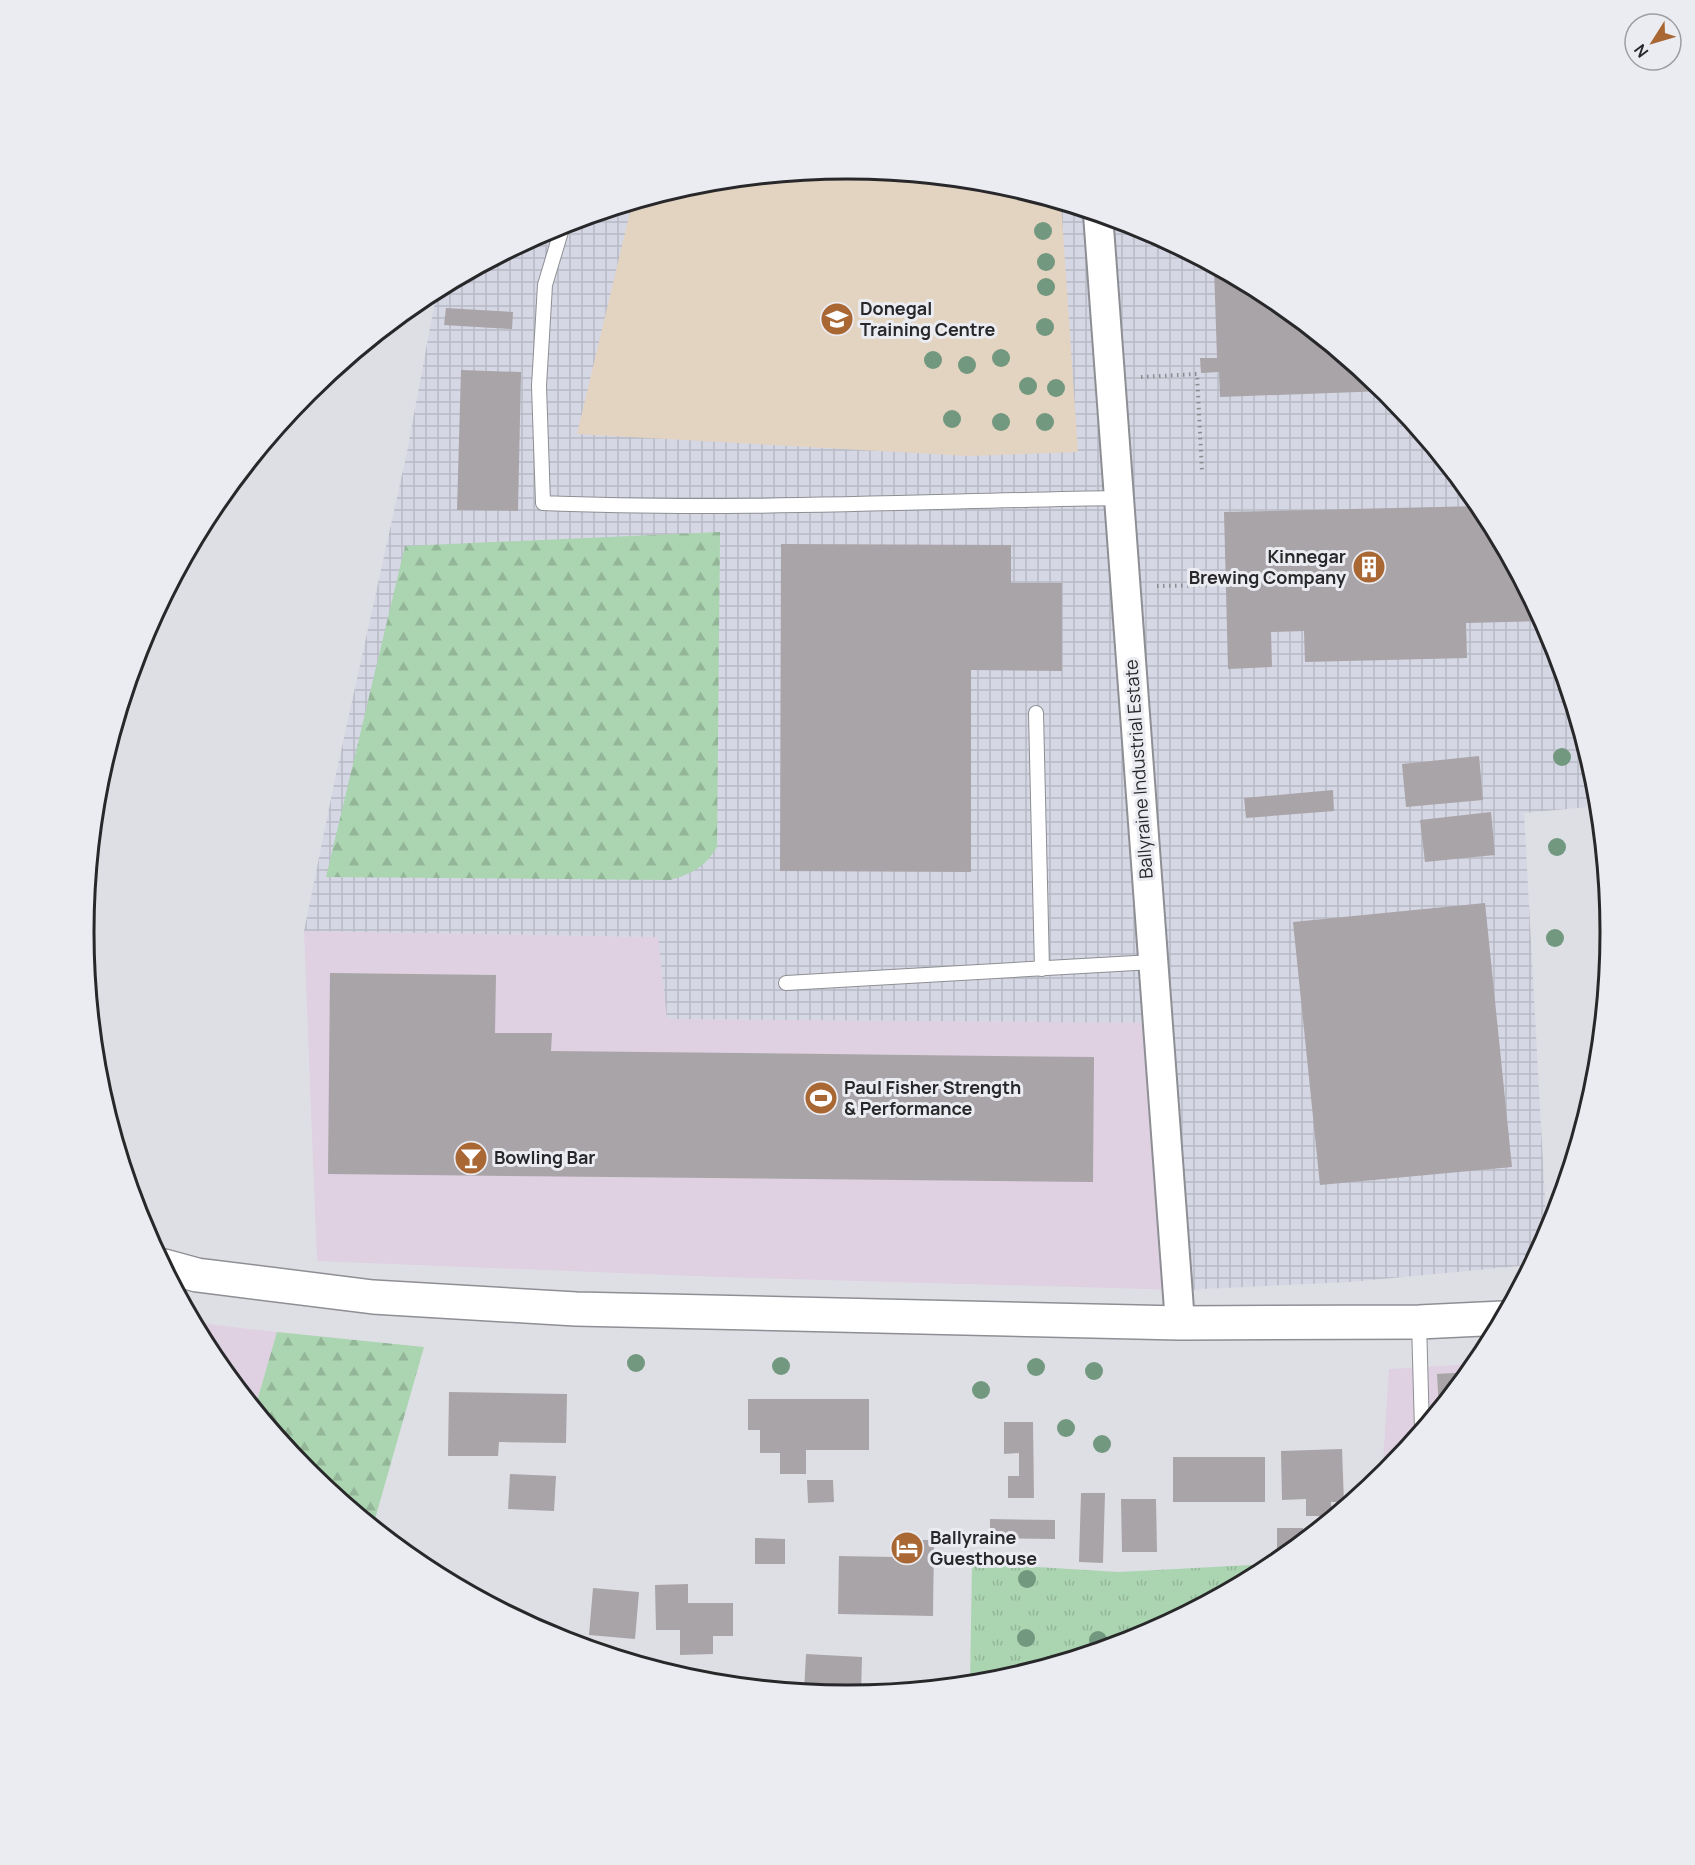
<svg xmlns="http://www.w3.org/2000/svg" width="1695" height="1865" viewBox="0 0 1695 1865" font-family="Manrope,sans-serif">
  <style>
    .commercial { fill: #dfd0e2 }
    .industrial { fill: url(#industrial-grid) }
    .education { fill: #e3d3c1 }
    .grass { fill: url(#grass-tufts) }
    .forest { fill: url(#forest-firs) }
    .building { fill: #a9a4a8 }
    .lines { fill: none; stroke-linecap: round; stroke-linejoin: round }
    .lane-casing { stroke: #8e8f94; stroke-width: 16 }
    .street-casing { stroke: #8e8f94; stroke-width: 32 }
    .secondary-casing { stroke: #8e8f94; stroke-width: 36 }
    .path { stroke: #8c8c90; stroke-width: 4; stroke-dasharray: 1.5 4.5; stroke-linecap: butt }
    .lane { stroke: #fff; stroke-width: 14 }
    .street { stroke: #fff; stroke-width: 28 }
    .secondary { stroke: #fff; stroke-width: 33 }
    .tree { fill: #72987f }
    .labels { text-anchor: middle; stroke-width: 6; stroke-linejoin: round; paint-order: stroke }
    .poi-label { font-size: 18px; font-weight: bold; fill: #28282a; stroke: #ebecf2; text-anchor: start }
    .street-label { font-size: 18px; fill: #28282a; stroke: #ebecf2 }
    .rim { fill: none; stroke: #28282a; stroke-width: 3 }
  </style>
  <defs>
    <pattern id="industrial-grid" width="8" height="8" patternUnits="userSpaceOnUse" patternTransform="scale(1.5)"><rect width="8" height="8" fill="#d5d7e4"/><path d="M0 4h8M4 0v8" fill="none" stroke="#b7b9c4"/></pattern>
    <pattern id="grass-tufts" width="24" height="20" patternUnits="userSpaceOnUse" patternTransform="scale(1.5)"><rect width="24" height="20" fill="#abd4b1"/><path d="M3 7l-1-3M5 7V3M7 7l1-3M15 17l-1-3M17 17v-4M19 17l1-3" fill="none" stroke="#93b698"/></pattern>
    <pattern id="forest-firs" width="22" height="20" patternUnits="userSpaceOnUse" patternTransform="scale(1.5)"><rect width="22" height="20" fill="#abd4b1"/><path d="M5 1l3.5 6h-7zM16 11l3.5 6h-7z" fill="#93b698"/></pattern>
  </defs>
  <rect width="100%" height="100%" fill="#dedfe4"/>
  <g class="commercial">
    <path d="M304,931L659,937L667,1019L1163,1023L1181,1290L721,1277L317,1261Z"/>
    <path d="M193,1321L215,1325L277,1332L255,1408L212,1356Z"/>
    <path d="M1476,1364L1387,1473L1382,1477L1389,1369Z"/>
  </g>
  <path class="industrial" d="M848,169L997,184L1140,227L1272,298L1388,393L1483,509L1553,641L1596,784L1599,806L1524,813L1547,1236L1531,1265L1350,1282L1181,1290L1162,1023L667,1019L658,937L304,931L336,774L407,452L437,290L556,227L699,184Z"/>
  <path class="education" d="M848,169L997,184L1061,203L1078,452L969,456L577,434L632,204L699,184Z"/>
  <path class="grass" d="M972,1563L1119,1572L1270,1564L1272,1567L1139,1638L996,1681L970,1684Z"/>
  <g class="forest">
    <path d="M720,532L717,847C704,868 693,873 670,880L326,877L405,546Z"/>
    <path d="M277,1332L424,1347L373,1526L307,1472L255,1408Z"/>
  </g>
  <g class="building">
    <path d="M1214,267L1272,298L1385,391L1220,397L1219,372L1201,373L1200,358H1217Z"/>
    <path d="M446,308L513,312L512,329L444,325Z"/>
    <path d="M461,370L521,372L518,511L457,510Z"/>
    <path d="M1480,506L1543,621L1466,623L1467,658L1305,662L1304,631L1271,632L1272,667L1228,669L1224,512Z"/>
    <path d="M781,544L1011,545V583H1062V671L971,670V872L780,871Z"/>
    <path d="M1479,756L1483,800L1406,807L1402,764Z"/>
    <path d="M1333,790L1334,811L1246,818L1244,798Z"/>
    <path d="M1491,812L1495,855L1425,862L1420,820Z"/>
    <path d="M1485,903L1512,1167L1320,1185L1293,922Z"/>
    <path d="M330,973L496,975L495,1033H552L551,1051L1094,1057L1093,1182L328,1174Z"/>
    <path d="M1470,1372L1457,1388L1439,1409L1437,1374Z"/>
    <path d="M449,1392L567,1394L566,1443L499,1442L498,1456H448Z"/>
    <path d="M748,1399H869V1450H806V1474H780V1453H760V1430H748Z"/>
    <path d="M1004,1422H1033L1034,1498H1008V1476H1019V1453L1004,1454Z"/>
    <path d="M1342,1449L1344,1502H1331L1332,1516H1306V1499L1282,1500L1281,1451Z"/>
    <rect x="1173" y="1457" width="92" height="45"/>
    <path d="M510,1474L556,1476L554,1511L508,1509Z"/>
    <path d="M807,1480H833L834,1502L808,1503Z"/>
    <path d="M1081,1493H1105L1103,1563L1079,1562Z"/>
    <path d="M1121,1499H1156L1157,1552H1122Z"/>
    <path d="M990,1519L1055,1520V1539L990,1538Z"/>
    <path d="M1277,1528H1303V1542L1293,1550H1277Z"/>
    <path d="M755,1538L785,1539V1564H755Z"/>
    <path d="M896,1540H934L933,1616L838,1614L839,1556L896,1557Z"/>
    <path d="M688,1584V1603H733V1636H713V1654L680,1655V1630H656L655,1585Z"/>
    <path d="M593,1588L639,1592L635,1639L589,1635Z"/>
    <path d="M806,1654L862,1657L861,1695L847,1696L804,1692Z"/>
  </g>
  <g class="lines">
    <g class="lane-casing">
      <g id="lane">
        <path d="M563,225L545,285L539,386L543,503C734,511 927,501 1119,498"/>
        <path d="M1036,713L1042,969"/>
        <path d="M786,983L1153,962"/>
        <path d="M1419,1322L1422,1430"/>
      </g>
    </g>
    <g class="street-casing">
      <path id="street" d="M1098,214L1180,1323"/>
    </g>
    <g class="secondary-casing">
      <path id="secondary" d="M164,1266L197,1275L373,1297L576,1309L1180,1323L1419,1322L1503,1318"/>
    </g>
    <g class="path">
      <path d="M1141,377L1197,374L1202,471"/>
      <path d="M1157,586L1214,585"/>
    </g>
    <use href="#lane" class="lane"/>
    <use href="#street" class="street"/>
    <use href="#secondary" class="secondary"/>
  </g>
  <g class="tree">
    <circle cx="1043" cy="231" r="9"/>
    <circle cx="1046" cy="262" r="9"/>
    <circle cx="1046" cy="287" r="9"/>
    <circle cx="1045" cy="327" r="9"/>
    <circle cx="1001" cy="358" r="9"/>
    <circle cx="933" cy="360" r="9"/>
    <circle cx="967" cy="365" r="9"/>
    <circle cx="1028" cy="386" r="9"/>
    <circle cx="1056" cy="388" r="9"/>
    <circle cx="952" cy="419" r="9"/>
    <circle cx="1001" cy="422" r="9"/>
    <circle cx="1045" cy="422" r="9"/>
    <circle cx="1562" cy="757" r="9"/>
    <circle cx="1557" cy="847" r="9"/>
    <circle cx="1555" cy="938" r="9"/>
    <circle cx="636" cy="1363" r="9"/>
    <circle cx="781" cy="1366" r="9"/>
    <circle cx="1036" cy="1367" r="9"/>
    <circle cx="1094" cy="1371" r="9"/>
    <circle cx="981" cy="1390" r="9"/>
    <circle cx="1066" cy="1428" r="9"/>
    <circle cx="1102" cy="1444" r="9"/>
    <circle cx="1027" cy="1579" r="9"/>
    <circle cx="1026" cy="1638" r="9"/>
    <circle cx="1098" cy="1640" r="9"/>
  </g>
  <defs>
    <g id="university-disc" transform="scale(1.725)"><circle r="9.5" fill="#a96734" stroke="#ebecf2"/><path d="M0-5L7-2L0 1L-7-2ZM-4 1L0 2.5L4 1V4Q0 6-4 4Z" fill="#fff"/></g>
    <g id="building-disc" transform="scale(1.725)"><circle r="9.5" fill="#a96734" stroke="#ebecf2"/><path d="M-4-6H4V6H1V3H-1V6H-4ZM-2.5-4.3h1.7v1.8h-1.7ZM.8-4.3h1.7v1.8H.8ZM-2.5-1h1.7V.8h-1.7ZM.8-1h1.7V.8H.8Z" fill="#fff"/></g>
    <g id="stadium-disc" transform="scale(1.725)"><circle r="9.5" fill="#a96734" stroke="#ebecf2"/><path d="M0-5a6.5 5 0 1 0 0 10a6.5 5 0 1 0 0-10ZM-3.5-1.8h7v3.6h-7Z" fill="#fff"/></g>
    <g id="bar-disc" transform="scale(1.725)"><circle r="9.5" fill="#a96734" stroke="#ebecf2"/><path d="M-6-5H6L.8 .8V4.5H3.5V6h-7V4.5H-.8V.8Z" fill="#fff"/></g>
    <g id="hotel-disc" transform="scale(1.725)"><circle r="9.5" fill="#a96734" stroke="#ebecf2"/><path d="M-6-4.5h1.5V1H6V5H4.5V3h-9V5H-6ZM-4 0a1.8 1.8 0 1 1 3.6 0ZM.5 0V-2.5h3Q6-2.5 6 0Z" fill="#fff"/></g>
  </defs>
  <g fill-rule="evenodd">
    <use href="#university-disc" x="837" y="319"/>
    <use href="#building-disc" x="1369" y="567"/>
    <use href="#stadium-disc" x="821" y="1098"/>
    <use href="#bar-disc" x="471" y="1158"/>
    <use href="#hotel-disc" x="907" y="1548"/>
  </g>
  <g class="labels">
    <g class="poi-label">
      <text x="860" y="315">Donegal<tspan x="860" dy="21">Training Centre</tspan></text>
      <text x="1346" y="563" text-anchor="end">Kinnegar<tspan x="1346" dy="21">Brewing Company</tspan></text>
      <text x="844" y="1094">Paul Fisher Strength<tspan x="844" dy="21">&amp; Performance</tspan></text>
      <text x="494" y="1164">Bowling Bar</text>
      <text x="930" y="1544">Ballyraine<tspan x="930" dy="21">Guesthouse</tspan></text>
    </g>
    <g class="street-label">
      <text transform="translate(1139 769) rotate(-94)" y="6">Ballyraine Industrial Estate</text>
    </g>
  </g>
  <path d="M0 0H1695V1865H0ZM94 932a753 753 0 1 1 1506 0a753 753 0 1 1-1506 0Z" fill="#ebecf2" fill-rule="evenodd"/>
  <path class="rim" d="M94 932a753 753 0 1 1 1506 0a753 753 0 1 1-1506 0Z"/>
  <g transform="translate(1653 42) rotate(233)"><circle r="28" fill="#ebecf2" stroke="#9d9ea2" stroke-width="1.5"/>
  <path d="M0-4.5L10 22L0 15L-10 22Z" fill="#a96734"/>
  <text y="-9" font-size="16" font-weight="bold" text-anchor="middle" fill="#28282a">N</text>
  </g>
</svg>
